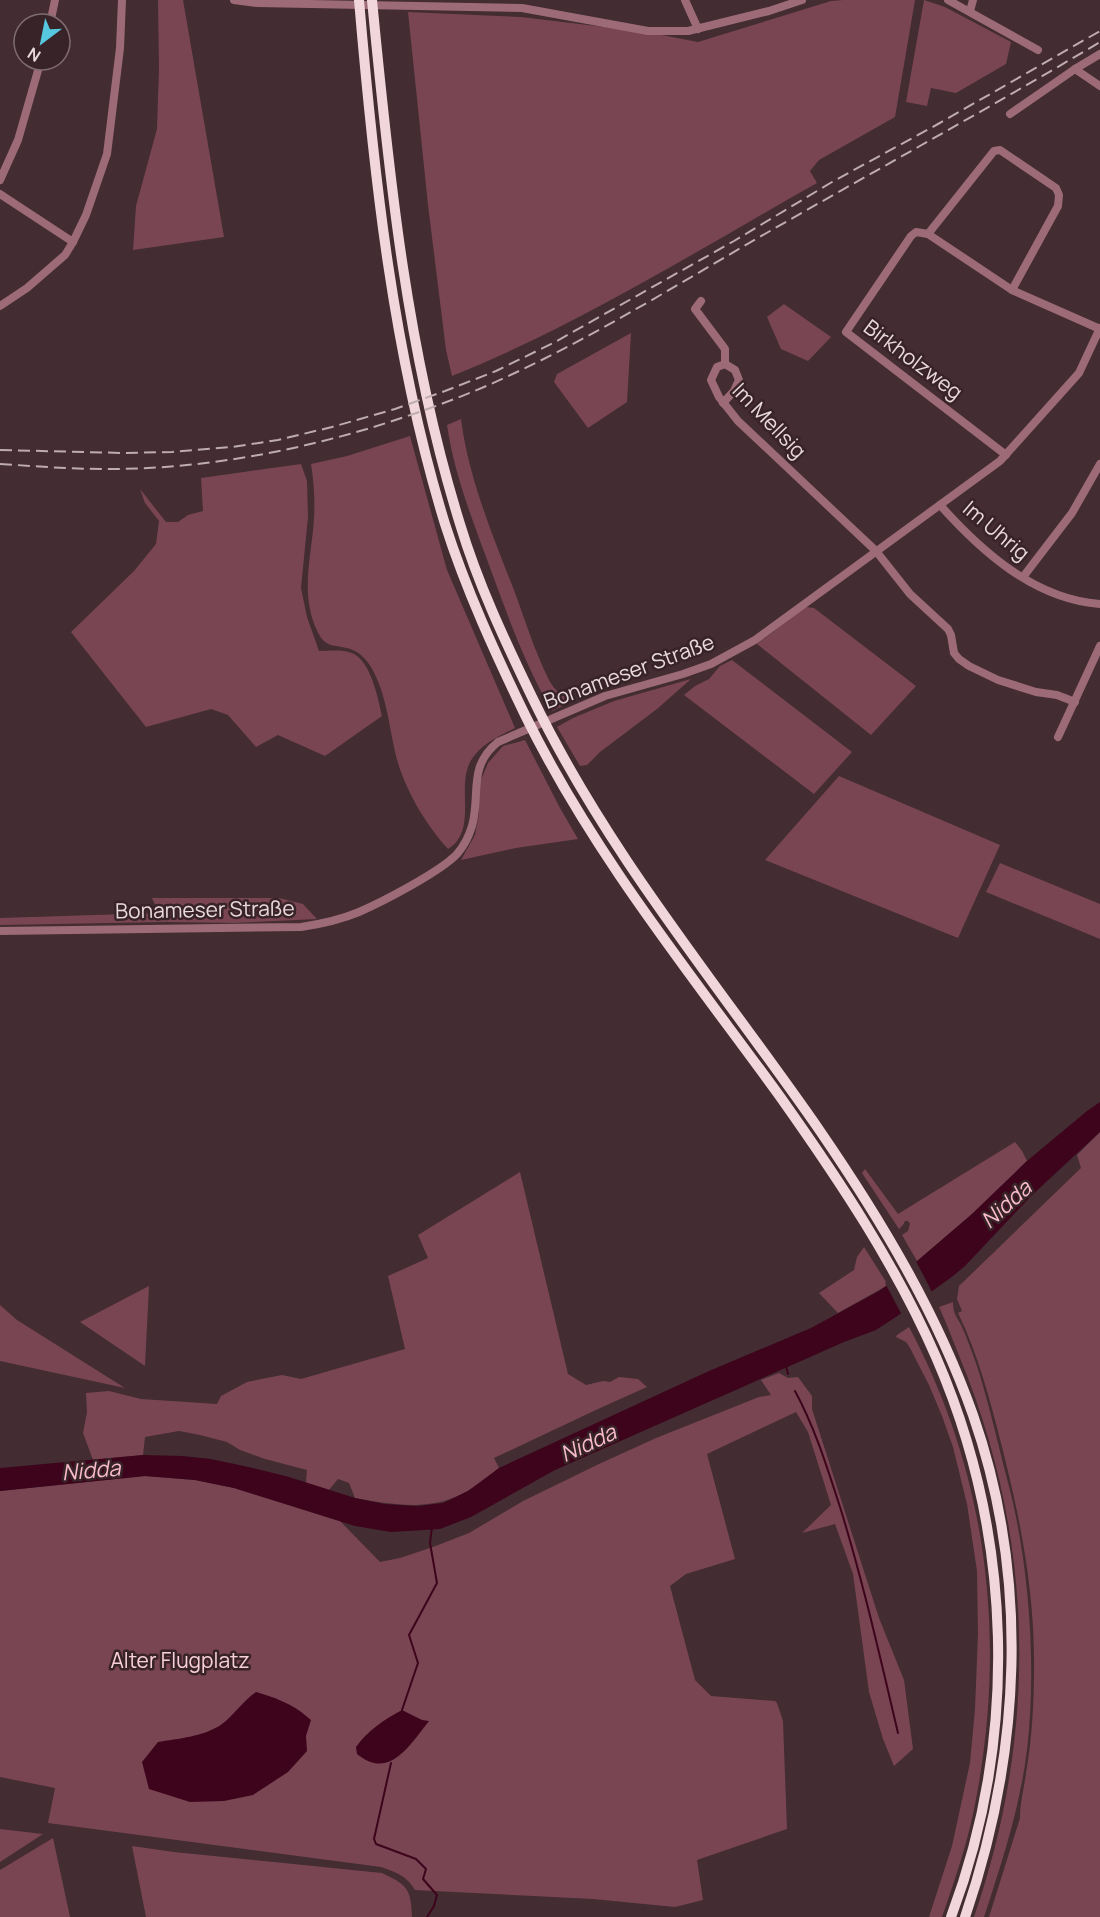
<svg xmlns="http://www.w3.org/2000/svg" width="1100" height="1917" viewBox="0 0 1100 1917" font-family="Manrope,sans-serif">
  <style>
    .green { fill: #794553 }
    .water { fill: #3d041b }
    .pier { fill: #432c32 }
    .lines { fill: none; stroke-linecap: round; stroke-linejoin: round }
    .stream { stroke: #3d041b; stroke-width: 2 }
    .minor { stroke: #9d6b78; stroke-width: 8 }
    .highway { stroke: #f1d7dc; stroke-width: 10 }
    .rail { stroke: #bdacb0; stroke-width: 2; stroke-dasharray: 12 6; stroke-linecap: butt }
    .labels { text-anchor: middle; stroke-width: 5; stroke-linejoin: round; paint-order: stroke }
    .street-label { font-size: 21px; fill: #e8d9dc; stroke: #382328 }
    .park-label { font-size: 21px; fill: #f9d0da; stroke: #382328 }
    .water-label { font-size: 22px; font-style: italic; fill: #f8bccb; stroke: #382328 }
  </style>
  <rect width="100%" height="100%" fill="#432c32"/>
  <g class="green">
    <path d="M158,0H183L224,237L133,250L136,206L157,129L159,68Z"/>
    <path d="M843,0H915L895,117L819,160L810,171L817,183C698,250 579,325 452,376L446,350L428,205L408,12L521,17L646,32L698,42L831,1Z"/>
    <path d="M924,0L945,7L1011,42L1006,64L956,93L931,88L927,106L906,102Z"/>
    <path d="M784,304L831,337L808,361L781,349L767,317Z"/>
    <path d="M631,333L627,402L588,428L554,382L557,374Z"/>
    <path d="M461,419C468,476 493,537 514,590C525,620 535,652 549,680C554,690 563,697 573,701L552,711C525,665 507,614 489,565C472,519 454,473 447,425Z"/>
    <path d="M410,436L447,570L515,728C497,737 473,748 467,770C460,795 475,833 448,849C427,826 407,793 398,763C389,731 388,696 371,667C353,638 333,653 322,639C317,633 313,621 311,614C303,582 312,551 314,519C315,501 314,482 311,464L347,456Z"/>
    <path d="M301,464L307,481L308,517L301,588L307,617L319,651C331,651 341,649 352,653C371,661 378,698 382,716L325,756L278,735L256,747L228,715L211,709L146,727L71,632L134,571L156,544L159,521L145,503L140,489L166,522H178L188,515L203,511L201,478Z"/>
    <path d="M806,607L814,608L916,686L871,735L757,644Z"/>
    <path d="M732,660L852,752L814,794L684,695L695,686L709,679L720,666Z"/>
    <path d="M691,679L657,709L600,752L587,765L580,766L557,727L573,718L614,701Z"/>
    <path d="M525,740L560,808L578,839L516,848L461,860L475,835L479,813L478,787L488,763L503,746Z"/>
    <path d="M839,776L1000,845L958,938L765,860Z"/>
    <path d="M1000,863L1100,904V939L986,892Z"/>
    <path d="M152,898H279L303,904L317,919L234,923L165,922L0,925V918L159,913Z"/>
    <path d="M1100,1132V1917H989L1020,1818C1020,1802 1024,1789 1026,1773C1032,1739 1034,1703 1034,1669C1035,1592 1020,1517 1001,1443C990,1400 978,1354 958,1313L962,1311L957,1299L959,1286L1081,1168L1077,1155Z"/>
    <path d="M1015,1142L1022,1151L1027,1161L972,1214L917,1261L902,1235L908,1231L910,1224L908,1221H905L903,1225L899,1229L862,1173L865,1169L898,1214Z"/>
    <path d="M520,1172L568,1374L586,1385L603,1381L610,1382L619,1377L638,1379L647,1387L598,1409L494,1458L499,1468C490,1475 480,1484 469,1490C435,1512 393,1505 355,1498L349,1483L338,1479L329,1490L306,1483L307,1470L265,1459L240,1450L227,1442L200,1435L179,1431L145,1437L143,1455L93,1460L83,1433L87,1412L86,1393L109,1391L141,1399L217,1404L221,1396L247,1382L282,1375L301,1379L405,1349L388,1276L428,1258L418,1235Z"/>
    <path d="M864,1247L888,1285L838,1313L819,1293L854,1270L857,1257Z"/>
    <path d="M149,1286L145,1366L80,1322Z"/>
    <path d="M953,1302C953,1315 957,1316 962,1327C968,1340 973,1355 978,1369C989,1404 997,1440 1006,1475C1029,1558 1037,1664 1027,1750C1020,1807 1002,1862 984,1917H974C1038,1732 1035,1539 960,1358C953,1341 947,1324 939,1307Z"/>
    <path d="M0,1305L17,1320L125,1388L0,1361Z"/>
    <path d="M909,1327C987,1473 1007,1637 976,1799C969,1839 955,1879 942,1917H929L952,1846L970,1763L975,1709L978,1634L977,1571L967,1504L953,1447L942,1416L929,1385L910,1348L906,1342L896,1337L897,1335Z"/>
    <path d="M779,1373L788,1378L798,1377L812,1396V1409L879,1618L904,1680L913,1749L894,1766L883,1739L869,1692L853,1574L835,1524L802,1533L831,1505L808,1432L796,1412L707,1454L735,1559L686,1574L670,1586L695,1680L711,1696L775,1701L777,1703L783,1721L787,1829L697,1860L703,1900L675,1907L593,1899L415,1890C406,1875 397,1873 381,1867L48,1823L55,1788L0,1777V1491L145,1476L195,1480L234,1488L340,1521L380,1562L400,1558L433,1547L469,1533L523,1501L599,1464L656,1438L759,1397L771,1395L761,1380Z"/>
    <path d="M0,1829L43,1834L0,1862Z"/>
    <path d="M53,1838L70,1917H0V1870Z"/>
    <path d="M132,1846L174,1852L382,1873C407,1885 411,1888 412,1917H146Z"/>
  </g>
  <g class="water">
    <path d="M1100,1102V1132L1031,1196L965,1266L953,1276L899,1315L876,1330L844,1342L555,1470L471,1517L440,1529L391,1532L355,1526L234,1488L195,1480L145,1476L0,1491V1468L143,1455L182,1456L211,1459L253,1468L289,1477L355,1498L385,1504L417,1506L443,1503L468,1491L499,1468L709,1371L811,1328L879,1291L901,1275L972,1214L1027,1161L1087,1111Z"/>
    <path d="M256,1692C279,1699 293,1704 311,1720L306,1736L307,1751L288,1772L253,1795L224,1801L190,1802L149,1789L142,1762L158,1742C177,1739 206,1736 222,1724C234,1715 243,1701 256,1692Z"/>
    <path d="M402,1710L422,1720L429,1721C410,1745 389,1781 357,1754L356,1747C368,1730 384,1720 402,1710Z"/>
  </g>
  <path class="pier" d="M915,1259L933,1294L903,1317L885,1283Z"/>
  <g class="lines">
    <g class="stream">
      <path d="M786,1366L788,1374"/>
      <path d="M795,1391C815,1428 827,1467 840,1507C863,1581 880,1657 898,1733"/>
      <path d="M402,1710L418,1663L409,1635L437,1583L430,1543L432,1527"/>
      <path d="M391,1763L374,1839L376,1844L416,1859L426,1869L423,1879L437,1895L434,1906L427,1917"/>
    </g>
    <g class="minor">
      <path d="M234,0L257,3L522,8L648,31H688L769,11L802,0"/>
      <path d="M685,0L698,29"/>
      <path d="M948,0L1038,50"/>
      <path d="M970,11L973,0"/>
      <path d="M50,24L55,0"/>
      <path d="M1075,69L1100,86"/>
      <path d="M1010,114L1075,69L1100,54"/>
      <path d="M0,180L18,140L41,60"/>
      <path d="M0,194L73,242"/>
      <path d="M928,234L1012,290L1100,329"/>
      <path d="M701,301L695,309L725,349V364L717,367L711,380L719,397L738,421L876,551L910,594L948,629L951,635L954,653L959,659L969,666L998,680L1036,692L1057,695L1075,702"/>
      <path d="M0,306L27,288L65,255L73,242L86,215L107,154L120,48L122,0"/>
      <path d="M723,403L734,391L739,380L735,370L725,364"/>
      <path d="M1006,455L846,332L911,236L916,232L928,234L994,151L1000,150L1056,188L1059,195L1058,206L1012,290"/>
      <path d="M940,505C981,551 1034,599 1100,604"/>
      <path d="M1023,577L1072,513L1100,464"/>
      <path d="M1058,737L1100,646"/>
      <path d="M0,931L301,927C321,924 340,920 359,912C382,902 440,872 457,854C464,846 469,836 472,826C481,794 467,767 498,742L605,696L683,674L711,664L755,640L1000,461L1079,373L1100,328"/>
    </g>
    <g class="highway">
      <path d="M359,0C374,176 393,355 445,524C466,590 496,655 526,717C594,855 691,974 781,1098C839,1180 896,1265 936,1357C1013,1534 1019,1736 951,1917"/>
      <path d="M372,0C389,176 407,354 460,524C478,584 505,641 532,697C608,855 721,988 820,1131C881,1220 937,1313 973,1415C1030,1579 1021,1754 965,1917"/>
    </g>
    <g class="rail">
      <path d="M0,450L124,453L172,452L232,447L278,440L332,427L395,409L445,391L496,371L555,342L734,241L832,182L938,124L1100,31"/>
      <path d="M0,464C34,466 68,469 103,469C232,470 365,437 484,387C583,344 676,285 770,231C880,168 991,107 1100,42"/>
    </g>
  </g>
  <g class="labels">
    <g class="street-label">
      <text transform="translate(913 360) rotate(37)" y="7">Birkholzweg</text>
      <text transform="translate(769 421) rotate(46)" y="7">Im Mellsig</text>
      <text transform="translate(996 531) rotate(40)" y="7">Im Uhrig</text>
      <text transform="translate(629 672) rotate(-20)" y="7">Bonameser Straße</text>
      <text transform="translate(205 910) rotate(-1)" y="7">Bonameser Straße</text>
    </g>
    <g class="park-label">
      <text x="180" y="1668">Alter Flugplatz</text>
    </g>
    <g class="water-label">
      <text transform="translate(1006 1204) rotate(-42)" y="8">Nidda</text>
      <text transform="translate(588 1443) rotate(-25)" y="8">Nidda</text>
      <text transform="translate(91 1470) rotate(-5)" y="8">Nidda</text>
    </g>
  </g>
  <g transform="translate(42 42) rotate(212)"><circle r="28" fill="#382328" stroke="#7e6c70" stroke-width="1.5"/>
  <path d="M0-4.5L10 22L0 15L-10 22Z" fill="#56c9e0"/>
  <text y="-9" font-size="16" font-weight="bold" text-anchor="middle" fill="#e8d9dc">N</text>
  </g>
</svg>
